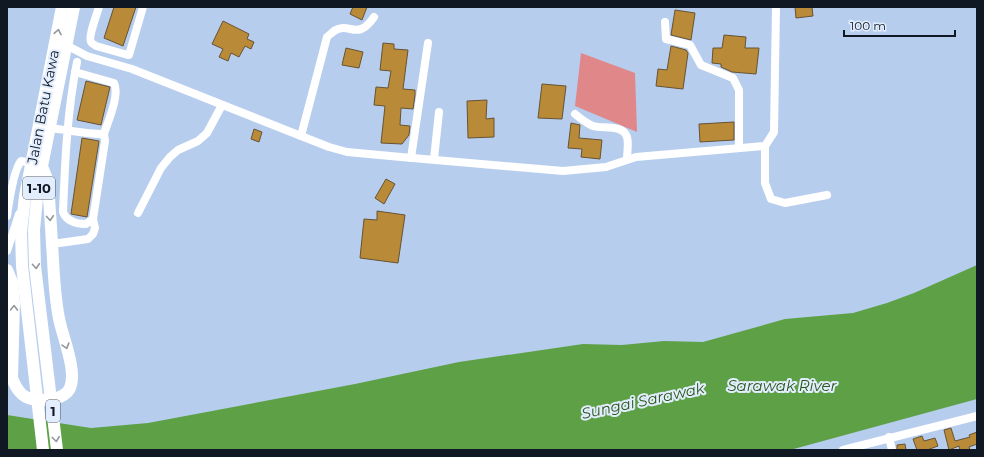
<svg xmlns="http://www.w3.org/2000/svg" width="984" height="457" viewBox="0 0 984 457" font-family="Montserrat,sans-serif">
  <style>
    .green { fill: #df8789 }
    .water { fill: #5da045 }
    .building { fill: #b98a37; stroke: #665334 }
    .lines { fill: none; stroke-linecap: round; stroke-linejoin: round }
    .minor { stroke: #fff; stroke-width: 8 }
    .highway { stroke: #fff; stroke-width: 12 }
    .oneway { stroke: #93979c }
    .labels { text-anchor: middle; stroke-width: 4; stroke-linejoin: round; paint-order: stroke }
    .shield { fill: #e2edfe; stroke: #4f5865; stroke-width: 1 }
    .shield-label { font-size: 13px; font-weight: bold; fill: #101824 }
    .street-label { font-size: 14px; fill: #101824; stroke: #e2edfe }
    .water-label { font-size: 15px; font-style: italic; fill: #2b571a; stroke: #e2edfe }
  </style>
  <rect width="100%" height="100%" fill="#b7cdee"/>
  <path class="green" d="M581,53L635,73L637,132L575,106Z"/>
  <path class="water" d="M977,265V399L790,450H7V415L91,428L148,423L355,384L459,362L583,344L622,345L664,341L703,342L785,319L853,313L887,303L914,293Z"/>
  <g class="building">
    <path d="M114,7H136L123,46L104,38Z"/>
    <path d="M353,7H367L362,20L350,14Z"/>
    <path d="M795,7H812L813,16L796,18Z"/>
    <path d="M675,10L695,13L691,40L671,35Z"/>
    <path d="M223,21L249,34L247,39L254,42L251,49L245,46L239,57L231,53L228,61L219,57L223,49L212,44Z"/>
    <path d="M724,35L746,37L745,48H759L756,74L732,72L721,67V64L712,63L713,48H722Z"/>
    <path d="M383,43L394,44V49L408,50L403,89L415,90V95L413,109L401,108L400,125L410,126L409,135L402,144L381,143L385,106L374,105L376,87L388,88L391,71L380,70Z"/>
    <path d="M671,46L686,50L688,53L683,89L656,86L658,69L667,70Z"/>
    <path d="M346,48L363,52L359,68L342,65Z"/>
    <path d="M86,81L110,87L101,125L77,120Z"/>
    <path d="M542,84L566,86L562,119L538,118Z"/>
    <path d="M487,100L486,119L494,118V137L468,138L467,101Z"/>
    <path d="M734,122V140L700,142L699,124Z"/>
    <path d="M571,123L580,125L579,138L602,140L600,159L581,157L582,149L568,148Z"/>
    <path d="M254,129L262,132L259,142L251,139Z"/>
    <path d="M82,138L99,141L87,217L71,214Z"/>
    <path d="M386,179L395,184L384,204L375,198Z"/>
    <path d="M377,211L405,215L398,263L360,258L364,219L377,220Z"/>
    <path d="M951,428L955,441L970,437L969,435L977,432V444L969,447L970,450H960L959,446L949,450L944,430Z"/>
    <path d="M922,436L924,441L935,438L938,446L927,450H917L913,439Z"/>
    <path d="M905,444L906,450H897V445Z"/>
  </g>
  <g class="lines">
    <g class="minor">
      <path d="M99,7C97,14 88,37 91,42C92,44 95,45 96,46L128,55H129L143,7"/>
      <path d="M665,22L666,39L690,45L701,65L733,78L739,90V148"/>
      <path d="M66,45L87,56L132,69L301,136L329,147L347,152L401,157L563,171L606,167L636,157L765,146L774,132L776,7"/>
      <path d="M75,72L114,83C120,95 108,121 104,134"/>
      <path d="M575,114C581,119 586,123 593,126C603,129 623,124 627,137C629,144 627,152 627,159"/>
      <path d="M50,128C68,130 86,134 104,134L105,141L93,219L86,224C77,224 67,222 63,212C65,162 67,112 77,62"/>
      <path d="M301,136L327,37C329,35 332,33 334,31C350,21 357,42 374,17"/>
      <path d="M765,146V183L771,199L785,203L827,195"/>
      <path d="M411,158L428,43"/>
      <path d="M434,159L439,112"/>
      <path d="M138,213L161,168L170,157L178,150L198,141L207,133L222,105"/>
      <path d="M7,216C9,202 13,171 21,161L32,163"/>
      <path d="M52,244L81,240L88,239L93,234L95,228L93,219"/>
      <path d="M7,251L19,214"/>
      <path d="M889,437L892,450"/>
      <path d="M843,450L977,416"/>
    </g>
    <g class="highway">
      <path d="M7,270L12,282L14,303L12,378C16,388 21,397 32,399C43,401 65,400 70,388C77,372 64,340 60,323C54,298 54,271 52,244C51,223 49,202 48,181L43,169"/>
      <path d="M43,450L22,266L21,232L25,196L62,7"/>
      <path d="M57,450L35,266L34,230L37,198L42,166L74,7"/>
    </g>
  </g>
  <defs><path id="oneway-chevron" d="M-2-3.5L2.5 0L-2 3.5" fill="none" stroke-width="1.6" stroke-linecap="round" stroke-linejoin="round"/></defs>
  <g class="oneway">
    <use href="#oneway-chevron" transform="translate(58 32) rotate(-79)"/>
    <use href="#oneway-chevron" transform="translate(50 218) rotate(86)"/>
    <use href="#oneway-chevron" transform="translate(36 266) rotate(86)"/>
    <use href="#oneway-chevron" transform="translate(14 308) rotate(-89)"/>
    <use href="#oneway-chevron" transform="translate(66 346) rotate(74)"/>
    <use href="#oneway-chevron" transform="translate(56 439) rotate(83)"/>
  </g>
  <g class="labels">
    <g class="shield">
      <rect x="23" y="177" width="32" height="22" rx="3"/>
      <rect x="46" y="400" width="14" height="22" rx="3"/>
    </g>
    <g class="shield-label">
      <text x="39" y="193">1-10</text>
      <text x="53" y="416">1</text>
    </g>
    <g class="street-label">
      <text transform="translate(43 107) rotate(-79)" y="5">Jalan Batu Kawa</text>
    </g>
    <g class="water-label">
      <text x="782" y="391">Sarawak River</text>
      <text transform="translate(643 401) rotate(-12)" y="5">Sungai Sarawak</text>
    </g>
  </g>
  <rect width="984" height="457" fill="none" stroke="#101824" stroke-width="16"/>
  <path d="M844 30v6h111v-6" fill="none" stroke="#101824" stroke-width="2"/>
  <text x="850" y="30" font-size="12" fill="#101824" stroke="#e2edfe" stroke-width="3" paint-order="stroke">100 m</text>
</svg>
